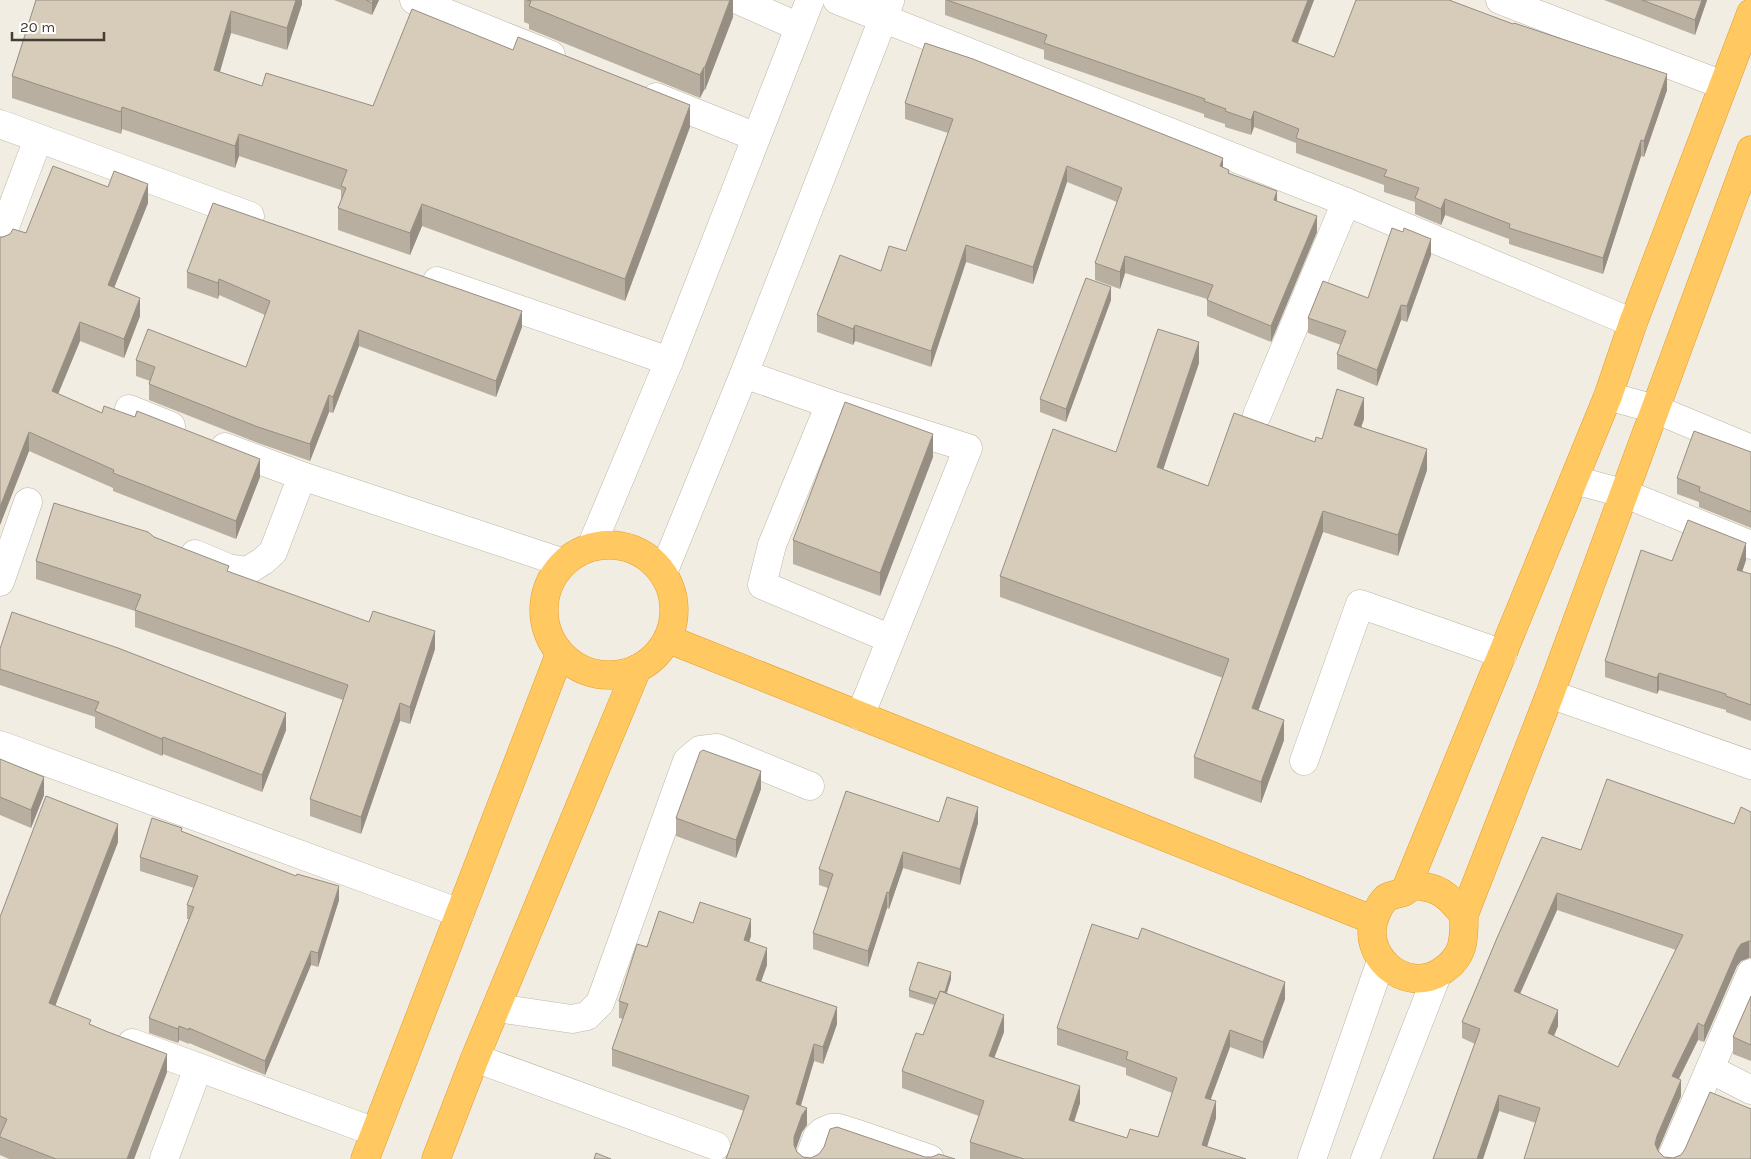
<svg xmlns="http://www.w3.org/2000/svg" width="1751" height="1159" viewBox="0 0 1751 1159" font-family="Karla,sans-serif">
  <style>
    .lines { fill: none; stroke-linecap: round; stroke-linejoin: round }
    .minor-casing { stroke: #beb5a5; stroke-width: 29 }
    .highway-casing { stroke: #e39d2b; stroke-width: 29 }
    .minor { stroke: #fff; stroke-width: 28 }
    .highway { stroke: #ffc860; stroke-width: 28 }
    .wall { fill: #b9afa0; fill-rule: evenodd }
    .shaded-wall { fill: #968e82 }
    .building { fill: #d7cbba; stroke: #968e82; fill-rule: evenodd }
  </style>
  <rect width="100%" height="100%" fill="#f2ede2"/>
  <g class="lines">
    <g class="minor-casing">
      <g id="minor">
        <path d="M414,0L551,55"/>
        <path d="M738,0L799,27"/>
        <path d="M837,0L1346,202L1633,323"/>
        <path d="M1500,0L1723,85"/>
        <path d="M656,97L756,137"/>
        <path d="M0,124L250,216"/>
        <path d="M0,240L38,139"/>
        <path d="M437,281L669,361"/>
        <path d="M744,374L830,404"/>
        <path d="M1608,396L1655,409L1751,449"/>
        <path d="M129,409L171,426"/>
        <path d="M1257,415L1346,202"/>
        <path d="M225,447L302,476L564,563"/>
        <path d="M1574,480L1623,493L1751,545"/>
        <path d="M591,547L669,361L810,0"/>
        <path d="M195,554L228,568L247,571L263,561L273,552L302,476"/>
        <path d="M663,573L744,374L890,1"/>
        <path d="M0,582L28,502"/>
        <path d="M1550,694L1751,765"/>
        <path d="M860,716L968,448L830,404L772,545L762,585L891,639"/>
        <path d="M0,745L460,913"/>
        <path d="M1304,761L1360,604L1503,654"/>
        <path d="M497,1008L572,1019L587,1016L600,1003L687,761L700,750L717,748L810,786"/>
        <path d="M132,1043L375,1132"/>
        <path d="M475,1058L716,1146"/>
        <path d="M1710,1069L1751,1090"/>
        <path d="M164,1159L198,1068"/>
        <path d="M809,1159L817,1137L822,1132L831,1128H839L858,1134L930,1159"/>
        <path d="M1312,1159L1381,961"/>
        <path d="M1365,1159L1437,975"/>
        <path d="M1671,1159L1751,973"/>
      </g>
    </g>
    <g class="highway-casing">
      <g id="highway">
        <circle cx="609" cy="610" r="65"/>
        <path d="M668,639L1373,920"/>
        <path d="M1405,891L1608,396L1633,323L1751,13"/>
        <path d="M1464,915C1453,902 1443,889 1425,887C1422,886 1417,885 1414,886C1410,887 1407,890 1404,892C1398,894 1391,895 1386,898C1382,902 1378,909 1376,914C1358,954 1405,996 1442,971C1465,956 1464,939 1464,915L1550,694L1751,150"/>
        <path d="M365,1159L559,656"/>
        <path d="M436,1159L475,1058L637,669"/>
      </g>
    </g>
    <use href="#minor" class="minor"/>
    <use href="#highway" class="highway"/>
  </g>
  <g class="wall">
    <path d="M36,0H302V4L287,50L231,33L220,72L262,86L373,106L690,127L625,301L422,226L410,255L338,230V208L341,201V190L239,156L235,168L122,129L121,134L12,98V76Z"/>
    <path d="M334,0H379L372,15Z"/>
    <path d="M524,0H733V17L705,90H704L700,98L529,29V24L524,22Z"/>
    <path d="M945,0H1314L1298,43L1334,57L1451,0V1L1667,90L1644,157L1641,156L1603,274L1509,244V239L1445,215L1441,225L1415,214V202L1384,192V185L1296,153V143L1254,127L1251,135L1225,127V124L1204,117V114L1044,59V50L945,15Z"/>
    <path d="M1604,0H1707L1695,35Z"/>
    <path d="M905,103L1223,167L1229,174L1277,201L1317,232L1271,342L1207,316V299L1125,273L1120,289L1095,280V263L1117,202L1067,182L1033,284L966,262L931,367L855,341L853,345L817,332V315L881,271L906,251L948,133L905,119Z"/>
    <path d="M148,203L114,288L140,316L124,358L80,341L58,394L102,413L260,477L236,539L113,491V488L29,451L0,525V237L26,233Z"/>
    <path d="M1431,255L1407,322L1401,320L1377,386L1337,369V354L1341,345L1308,333V318L1368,298Z"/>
    <path d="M187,272L522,327L496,397L359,346L333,413L329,412L310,461L258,443L149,400V384L150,381L136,376V360L246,367L265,315L219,295L218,299L187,288Z"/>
    <path d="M1111,300L1066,422L1040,412V399Z"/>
    <path d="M1199,363L1163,469L1208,486L1322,439L1364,419L1361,428L1427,470L1398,556L1323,532L1258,710L1284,740L1261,803L1194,778V757L1223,678L1000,597V576Z"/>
    <path d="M1751,452V528L1699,507V502L1677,494V478Z"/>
    <path d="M933,457L880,596L793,564V540Z"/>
    <path d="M154,537L229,572L435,649L410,724L400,721L361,834L310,816V799L343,700L135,627V611L36,579V561Z"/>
    <path d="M1746,560L1742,572L1751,574V721L1726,712V710L1659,690L1657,694L1605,677V661L1672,561Z"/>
    <path d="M0,649L286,730L262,792L163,754L162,756L95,728V717L0,685Z"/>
    <path d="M0,759L44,795L31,828L0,815Z"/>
    <path d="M761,789L736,858L676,836V818Z"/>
    <path d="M1751,812V958H1749L1741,961L1737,966L1704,1042L1698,1040L1679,1079L1681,1096L1658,1150L1664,1157L1673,1158L1751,1159H1524L1536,1123L1499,1111L1483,1159H1433L1475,1044L1462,1038V1022L1581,850L1734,824ZM1557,910L1676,950L1618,1067L1554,1036L1558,1026L1520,994Z"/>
    <path d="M939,822L978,823L960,885L903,868L889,909L887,908L868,967L813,949V933L828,888L819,885V869Z"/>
    <path d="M182,832L339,900L318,967L311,965L265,1075L189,1043V1044L179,1040L178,1043L149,1033V1018L189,919H187V905L194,888L140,871V857Z"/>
    <path d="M118,842L55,1006L91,1025L167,1072L134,1159H9L0,1155V917Z"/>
    <path d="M693,923L751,936L749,942L767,965L761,981L837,1024L823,1064L814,1061L801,1106L807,1125L802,1132L796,1149L797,1152L803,1157L811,1158L925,1157L955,1159H726L744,1111L612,1066V1049L623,1019L619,1018V1001L647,947Z"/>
    <path d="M951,979L947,993L1004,1032L994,1057L1080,1103L1074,1122L1127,1138L1158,1137L1172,1093L1126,1075V1068L1057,1045V1028L1285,999L1263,1059L1230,1047L1210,1100L1216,1118L1207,1147L1246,1159H970V1142L979,1116L902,1088V1071L923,1035L934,1005L909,997V990Z"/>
    <path d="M1751,996V1061L1733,1054V1037Z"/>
  </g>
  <g class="shaded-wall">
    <path d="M296,0H302V4L287,50V28Z"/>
    <path d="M373,0H379L372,15V3Z"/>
    <path d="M730,0H733V17L705,90V67Z"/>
    <path d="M1308,0H1314L1292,57V41Z"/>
    <path d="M1702,0H1707L1695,35V20Z"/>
    <path d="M231,11V33L214,92V70Z"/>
    <path d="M704,67V90L700,98V75Z"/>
    <path d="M1667,74V90L1644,157V141Z"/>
    <path d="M690,105V127L625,301V279Z"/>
    <path d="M122,107V129L121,134V112Z"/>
    <path d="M1254,111V127L1251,135V120Z"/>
    <path d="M239,134V156L235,168V146Z"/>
    <path d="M1641,140V156L1603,274V258Z"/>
    <path d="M1223,158V175L1220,166Z"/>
    <path d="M1067,166V182L1033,284V267Z"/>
    <path d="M148,184V203L108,303V285Z"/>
    <path d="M1277,191V207L1274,200Z"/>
    <path d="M1445,199V215L1441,225V209Z"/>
    <path d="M422,204V226L410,255V233Z"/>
    <path d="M1317,216V232L1271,342V326Z"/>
    <path d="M1431,239V255L1407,322V306Z"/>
    <path d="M966,245V262L931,367V351Z"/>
    <path d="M1125,256V273L1120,289V272Z"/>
    <path d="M219,279V295L218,299V283Z"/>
    <path d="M1111,287V300L1066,422V409Z"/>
    <path d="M140,298V316L124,358V339Z"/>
    <path d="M1401,305V320L1377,386V370Z"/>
    <path d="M522,311V327L496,397V381Z"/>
    <path d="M80,322V341L52,409V391Z"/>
    <path d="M855,325V341L853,345V329Z"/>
    <path d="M359,330V346L333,413V397Z"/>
    <path d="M1199,342V363L1157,488V467Z"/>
    <path d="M329,395V412L310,461V444Z"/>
    <path d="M1364,398V419L1354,446V425Z"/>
    <path d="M29,432V451L0,525V507Z"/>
    <path d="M933,434V457L880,596V573Z"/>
    <path d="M1427,449V470L1398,556V535Z"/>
    <path d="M260,459V477L236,539V521Z"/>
    <path d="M1323,511V532L1252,728V708Z"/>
    <path d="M1746,543V560L1737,587V570Z"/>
    <path d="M435,631V649L410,724V707Z"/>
    <path d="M1659,673V690L1657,694V678Z"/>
    <path d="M400,703V721L361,834V817Z"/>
    <path d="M286,713V730L262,792V775Z"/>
    <path d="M1284,720V740L1261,803V782Z"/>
    <path d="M163,737V754L162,756V739Z"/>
    <path d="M761,771V789L736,858V840Z"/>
    <path d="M44,777V795L31,828V810Z"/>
    <path d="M978,807V823L960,885V869Z"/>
    <path d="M118,824V842L49,1022V1003Z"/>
    <path d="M903,852V868L889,909V893Z"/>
    <path d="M339,886V900L318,967V953Z"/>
    <path d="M887,892V908L868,967V951Z"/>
    <path d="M1557,893V910L1514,1007V991Z"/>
    <path d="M751,919V936L744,957V940Z"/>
    <path d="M1749,941V958L1741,961L1737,966L1704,1042V1026L1737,950L1741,944Z"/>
    <path d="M767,948V965L756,996V980Z"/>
    <path d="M311,951V965L265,1075V1061Z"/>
    <path d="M951,972V979L942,1008V1001Z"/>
    <path d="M1285,982V999L1263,1059V1042Z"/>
    <path d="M837,1007V1024L823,1064V1047Z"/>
    <path d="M1558,1010V1026L1548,1050V1033Z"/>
    <path d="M1004,1015V1032L989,1072V1056Z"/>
    <path d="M1698,1023V1040L1672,1092V1076Z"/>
    <path d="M179,1026V1040L178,1043V1029Z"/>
    <path d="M1230,1030V1047L1205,1115V1098Z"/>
    <path d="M814,1044V1061L796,1121V1104Z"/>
    <path d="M167,1054V1072L134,1159H127Z"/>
    <path d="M1681,1080V1096L1657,1153L1655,1144L1657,1136Z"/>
    <path d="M1080,1086V1103L1069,1137V1120Z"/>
    <path d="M1499,1095V1111L1483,1159H1477Z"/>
    <path d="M1216,1101V1118L1203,1159L1202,1145Z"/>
    <path d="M807,1108V1125L802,1132L794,1154V1159V1137L802,1115Z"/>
  </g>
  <g class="building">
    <path d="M36,0H296L287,28L231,11L214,70L262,86L266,73L373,106L412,9L513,50L518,37L690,105L625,279L422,204L410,233L338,208L346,188L341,186L347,170L239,134L235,146L122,107L121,112L12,76Z"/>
    <path d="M366,0H373L372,3Z"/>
    <path d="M527,0H730L705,67H704L700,75L529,6L531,1Z"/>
    <path d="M947,0H1308L1292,41L1334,57L1356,0H1449L1513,24L1514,23L1667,74L1644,141L1641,140L1603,258L1509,228L1510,224L1445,199L1441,209L1415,198L1419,188L1384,176L1387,170L1296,138L1299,129L1254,111L1251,120L1225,111L1226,109L1204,101L1205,99L1044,43L1047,35Z"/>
    <path d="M1642,0H1702L1695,20Z"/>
    <path d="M925,43L973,59L1223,158L1220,166L1229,170L1228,173L1277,191L1274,200L1317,216L1271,326L1207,300L1213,285L1125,256L1120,272L1095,263L1122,188L1067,166L1033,267L966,245L931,351L855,325L853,329L817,315L840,255L881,271L889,246L906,251L953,119L905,103Z"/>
    <path d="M53,166L108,187L114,171L148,184L108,285L140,298L124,339L80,322L52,391L102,413L104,406L135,417L137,411L260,459L236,521L113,473L114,470L29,432L0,507V237H3L10,234L13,229L26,233Z"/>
    <path d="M213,203L522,311L496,381L359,330L333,397L329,395L310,444L258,427L149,384L155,367L136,360L148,329L246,367L270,301L219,279L218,283L187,272Z"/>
    <path d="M1392,228L1403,232L1404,228L1431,239L1407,306L1401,305L1377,370L1337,354L1346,331L1308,318L1323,281L1368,298Z"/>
    <path d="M1086,278L1111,287L1066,409L1040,399Z"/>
    <path d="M1158,329L1199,342L1157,467L1208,486L1234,413L1315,442L1316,437L1322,439L1337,389L1364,398L1354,425L1427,449L1398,535L1323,511L1252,708L1284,720L1261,782L1194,757L1229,659L1000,576L1053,429L1116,452Z"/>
    <path d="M845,402L933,434L880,573L793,540Z"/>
    <path d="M1694,431L1751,452V512L1699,491L1700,487L1677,478Z"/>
    <path d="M54,503L148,532L154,537L229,566L227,571L369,622L373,611L435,631L410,707L400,703L361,817L310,799L348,685L135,610L141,595L36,561Z"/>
    <path d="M1688,520L1746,543L1737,570L1751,574V705L1726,696V694L1659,673L1657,678L1605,661L1641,550L1672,561Z"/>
    <path d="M12,612L118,648L286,713L262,775L163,737L162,739L95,711L99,702L0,669V649Z"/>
    <path d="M703,750L761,771L736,840L676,818L700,752Z"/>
    <path d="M0,759L44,777L31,810L0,797Z"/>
    <path d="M1607,779L1734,824L1741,807L1751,812V941H1749L1741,944L1737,950L1704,1026L1698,1023L1672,1076L1681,1080L1657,1136L1655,1144L1658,1151L1664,1157L1673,1158L1681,1155L1685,1149L1710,1092L1751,1109V1159H1524L1540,1108L1499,1095L1477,1159H1433L1480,1029L1462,1022L1497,938L1542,837L1581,850ZM1557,893L1683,935L1618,1067L1548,1033L1558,1010L1514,991Z"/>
    <path d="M846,791L939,822L947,797L978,807L960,869L903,852L889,893L887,892L868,951L813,933L833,874L819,869Z"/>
    <path d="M46,796L118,824L49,1003L91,1020L89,1024L108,1032L167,1054L127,1159H56L0,1137V1135L7,1119L0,1116V917Z"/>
    <path d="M152,818L182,828L181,831L296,876L297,874L339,886L318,953L311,951L265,1061L189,1028V1030L179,1026L178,1029L149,1018L194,907L187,905L198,876L140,857Z"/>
    <path d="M700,902L751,919L744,940L767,948L756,980L837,1007L823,1047L814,1044L796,1104L807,1108L802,1115L794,1137V1145L797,1152L803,1157L811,1158L819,1154L824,1147L830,1129L837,1127L925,1157H932L939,1154L955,1159H726L749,1096L612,1049L628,1004L619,1001L637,944L647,947L659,911L693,923Z"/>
    <path d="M1092,924L1138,939L1142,928L1285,982L1263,1042L1230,1030L1205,1098L1216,1101L1202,1145L1246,1159H1024L970,1142L984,1101L902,1071L916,1033L923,1035L940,991L1004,1015L989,1056L1080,1086L1069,1120L1127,1138L1130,1129L1158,1137L1177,1078L1126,1059L1128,1052L1057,1028Z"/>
    <path d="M918,962L951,972L945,992L940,991L937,999L909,990Z"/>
    <path d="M1751,996V1045L1733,1037Z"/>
    <path d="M596,1153L611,1159H594Z"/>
  </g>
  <path d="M12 32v8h92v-8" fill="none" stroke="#443d33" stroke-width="2.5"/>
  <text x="20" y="32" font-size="15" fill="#443d33" stroke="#ffffff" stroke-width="4" paint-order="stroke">20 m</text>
</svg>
